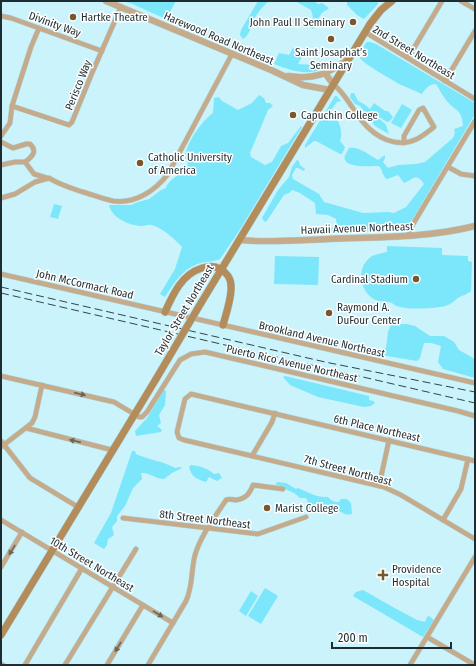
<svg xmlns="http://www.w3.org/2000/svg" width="476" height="666" viewBox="0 0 476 666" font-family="'Fira Sans Condensed',sans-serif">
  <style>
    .green { fill: #7ce6fb }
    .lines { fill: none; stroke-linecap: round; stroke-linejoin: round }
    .minor-casing { stroke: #abcfd7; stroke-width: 5.5 }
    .tertiary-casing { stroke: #abcfd7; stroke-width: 7 }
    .secondary-casing { stroke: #abcfd7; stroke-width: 8 }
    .minor { stroke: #c6ab8b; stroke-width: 4.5 }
    .tertiary { stroke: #c6ab8b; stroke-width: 6 }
    .secondary { stroke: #b38c5a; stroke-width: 7 }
    .rail { stroke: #324449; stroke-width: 1; stroke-dasharray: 8 4; stroke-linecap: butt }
    .secondary-bridge-casing { stroke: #abcfd7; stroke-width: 8; stroke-linecap: butt }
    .secondary-bridge { stroke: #b38c5a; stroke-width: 7 }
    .oneway { fill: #6a665a }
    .poi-dot { fill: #77572d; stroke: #fff; stroke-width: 1.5 }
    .labels { text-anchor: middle; stroke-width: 3; stroke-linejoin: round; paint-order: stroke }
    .poi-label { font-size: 11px; fill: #1e2d31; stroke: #fff; text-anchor: start }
    .street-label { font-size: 11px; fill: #1e2d31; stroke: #fff }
  </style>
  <rect width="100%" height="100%" fill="#caf3fc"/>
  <g class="green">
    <path d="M121,1H176L166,19L130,3Z"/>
    <path d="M258,1H269C263,6 258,12 254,19C251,25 250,35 243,39L240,35L241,30Z"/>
    <path d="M295,1H314L318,4L322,3L329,8L328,9C325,11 322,12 320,16C316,22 321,27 312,29L310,25L313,17L311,10Z"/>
    <path d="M347,1H378V4L364,19L357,15L347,5Z"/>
    <path d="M367,42H370L376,44L475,103V114L406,230L332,233L331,228L337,227L336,219L328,215L316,214L315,203L300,193L292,190L289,193L284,195L266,222L264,221L262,218L278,190L289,177L292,167L297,160L299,161L300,165L305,169L304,171L298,168H296L292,175L293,179L319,194L324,202L363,213L388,212L394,213L406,207L424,184C416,172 413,180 404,183L398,175L387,179C382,176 383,170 379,166C372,166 348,168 345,160C343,156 348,151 349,148C358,146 370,155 378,160L385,155V158L383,162L388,168L398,165L416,164L425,162L453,138L455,133L454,129L463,126C462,109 456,112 446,100C442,95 440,90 436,84C429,84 425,89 422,94L399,84L377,71L365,63L360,58L365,44Z"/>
    <path d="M293,48L304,53L298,64L313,65L321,64L322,69C307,76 289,70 274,64L279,53L289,55Z"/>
    <path d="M351,93H354L358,101L364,104L370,109L374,103L385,111H388L393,117L390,121L387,122L373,113L386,125L389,134L375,126L360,106L355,104L350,97Z"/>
    <path d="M259,95L264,98L266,103H270L273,106L268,110L250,153L251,157L265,165L272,162L281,146L288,143L301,126L302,127L239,231L220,259C214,262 207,261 201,263C183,268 175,282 165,297L160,294L175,269L182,247C176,240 160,226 151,225C148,224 145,226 142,226C129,226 111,217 109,205H131L138,202L149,199L161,190L166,188C167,181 177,178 180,171L187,168L188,163L185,158C185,145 202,120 213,113L214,98L219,97L222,101L238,110L252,103Z"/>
    <path d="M335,96H337L341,101L337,102L331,110C338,119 344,130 340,141L345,147L342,154H340L316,141H314L305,148V145Z"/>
    <path d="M402,104L412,110L401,128L391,123Z"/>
    <path d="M54,204L62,206L58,219L50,217Z"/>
    <path d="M387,246L442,248V255L468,256V261L472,262L471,291C467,295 462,295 458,298C455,300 453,303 448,305C440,309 405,310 397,306C395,306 394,304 392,303C385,300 379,303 372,298C358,287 357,266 372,256C377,254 382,253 387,252Z"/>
    <path d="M275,256L319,257L318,285L274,284Z"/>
    <path d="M391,324H407L415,326L430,336H444L454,342L459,350L475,359V378L443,369L438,362L441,346L431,343H424L420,358L417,361L381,355L379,353V351L386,348L388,332Z"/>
    <path d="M285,376L369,396V400L373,401L375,403L371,406L364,407L318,397L290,385L283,377Z"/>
    <path d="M164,390L166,391L165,405L159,415L161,423L157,426L162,430L161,432L136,436L135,431L147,418Z"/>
    <path d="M132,451H135L136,454C149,460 163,461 175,468L180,467L182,468L172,473L164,479C156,479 149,472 141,473L142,479L133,488L125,506L117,516V521L112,527L114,535L108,539L107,545L104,549L94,543L111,513Z"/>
    <path d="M191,465C200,466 207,468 214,474L219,473L222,478L217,481L209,477L206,482C197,479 192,478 189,467Z"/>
    <path d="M278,482L286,483L296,489L298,488C308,492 317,498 328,497C331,501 334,502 339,502L341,499H347L351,503L352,514C343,517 338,508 331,507C325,506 320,506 314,504V510L311,512C307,508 309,502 306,498H300L294,493L287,490L285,488L275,484Z"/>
    <path d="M265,588L278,596L261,624L248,616Z"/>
    <path d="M363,590L391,606L417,620L425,622L427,617L429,616L434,620L423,637L353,596L356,592Z"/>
    <path d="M251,591L258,596L246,616L239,611Z"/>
  </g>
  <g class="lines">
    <g class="minor-casing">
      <g id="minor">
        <path d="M461,1L475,9"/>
        <path d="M1,16L11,18L102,51"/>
        <path d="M39,28L31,47L12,106L69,125L72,122L92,73L121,7"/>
        <path d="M365,32L475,99"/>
        <path d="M408,58L442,1"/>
        <path d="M445,81L475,31"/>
        <path d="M333,84C346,94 352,109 362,121C375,137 396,149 417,139C423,136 429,131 434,127L423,108L419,110L404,136V143"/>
        <path d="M1,136L10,123L12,106"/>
        <path d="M1,142L13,148L26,144H30C38,151 32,157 25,162H15L1,165"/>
        <path d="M25,162L34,174L47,178"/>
        <path d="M448,167L461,174L475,176"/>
        <path d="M1,198L15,194L35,182L49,178C60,185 71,188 83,192C93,195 103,199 113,201C135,204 155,191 168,174L232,54"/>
        <path d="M409,236L410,229L475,121"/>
        <path d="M1,274L475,383"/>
        <path d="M1,376L114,402L139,417H142L147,412L180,360L191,354L205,352L458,411L475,416"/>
        <path d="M26,428L112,450"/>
        <path d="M1,441L30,478L78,507"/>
        <path d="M1,447L32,423L35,417L42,385"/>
        <path d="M252,456L272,422L275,413"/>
        <path d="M475,461L191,394L185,399L177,432L179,438L184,440L384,487L401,495L475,539"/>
        <path d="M379,486L389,440"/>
        <path d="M123,518L258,534L306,517"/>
        <path d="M1,520L173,623"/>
        <path d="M443,520L461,489L468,459"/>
        <path d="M1,567L22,532"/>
        <path d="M427,637L475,665"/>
        <path d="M1,664L3,665"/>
        <path d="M25,665L82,568"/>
        <path d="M65,665L136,549"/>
        <path d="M107,665L143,605"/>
        <path d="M148,665L186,601C193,586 191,570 195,555C201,535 215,517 226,500C230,498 232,500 236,500C246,499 250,493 253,485L283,489"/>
        <path d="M410,665L475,557"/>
      </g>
    </g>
    <g class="tertiary-casing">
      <g id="tertiary">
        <path d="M106,1L271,70L303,85L330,90"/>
        <path d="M325,73L333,84"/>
        <path d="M288,76C314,80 328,74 348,59"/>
        <path d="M240,240C269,243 299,240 329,239C377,237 427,238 475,226"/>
      </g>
    </g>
    <g class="secondary-casing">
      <g id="secondary">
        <path d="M201,303L370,24L381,10L392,1"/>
        <path d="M165,312C173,294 182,274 202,268C208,266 214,265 220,269C226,272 231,278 231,286C232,297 226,314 223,325"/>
        <path d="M1,635L156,379"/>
      </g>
    </g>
    <use href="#minor" class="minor"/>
    <use href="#tertiary" class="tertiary"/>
    <use href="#secondary" class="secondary"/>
    <g class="rail">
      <path d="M1,287L325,362L475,392"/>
      <path d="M1,293L475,403"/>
    </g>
    <g class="secondary-bridge-casing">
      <path id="secondary-bridge" d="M156,379L201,303"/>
    </g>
    <use href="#secondary-bridge" class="secondary-bridge"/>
  </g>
  <defs><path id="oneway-solid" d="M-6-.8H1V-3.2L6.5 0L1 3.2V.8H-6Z"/></defs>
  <g class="oneway">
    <use href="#oneway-solid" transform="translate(80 394) rotate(13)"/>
    <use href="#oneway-solid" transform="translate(75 441) rotate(-167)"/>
    <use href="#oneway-solid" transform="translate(12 550) rotate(121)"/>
    <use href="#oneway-solid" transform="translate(158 614) rotate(31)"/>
    <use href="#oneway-solid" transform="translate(118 647) rotate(121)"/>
  </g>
  <g class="poi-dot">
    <circle cx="73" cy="17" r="4"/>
    <circle cx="353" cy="22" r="4"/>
    <circle cx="331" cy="39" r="4"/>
    <circle cx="293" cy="115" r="4"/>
    <circle cx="140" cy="163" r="4"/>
    <circle cx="416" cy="279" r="4"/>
    <circle cx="329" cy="313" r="4"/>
    <circle cx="267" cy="508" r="4"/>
    <path d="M381 569h4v4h4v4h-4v4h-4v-4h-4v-4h4z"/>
  </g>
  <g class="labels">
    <g class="poi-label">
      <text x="81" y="21">Hartke Theatre</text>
      <text x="345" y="26" text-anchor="end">John Paul II Seminary</text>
      <text x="331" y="56" text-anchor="middle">Saint Josaphat’s<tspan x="331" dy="13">Seminary</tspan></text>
      <text x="301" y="119">Capuchin College</text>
      <text x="148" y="161">Catholic University<tspan x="148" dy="13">of America</tspan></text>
      <text x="408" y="283" text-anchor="end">Cardinal Stadium</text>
      <text x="337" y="311">Raymond A.<tspan x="337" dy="13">DuFour Center</tspan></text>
      <text x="275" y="512">Marist College</text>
      <text x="392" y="573">Providence<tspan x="392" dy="13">Hospital</tspan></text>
    </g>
    <g class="street-label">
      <text transform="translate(55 24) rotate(20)" y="4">Divinity Way</text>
      <text transform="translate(219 38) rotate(23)" y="4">Harewood Road Northeast</text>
      <text transform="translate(414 52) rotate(31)" y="4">2nd Street Northeast</text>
      <text transform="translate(78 85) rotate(-68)" y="4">Perisco Way</text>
      <text transform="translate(357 228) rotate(-2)" y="4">Hawaii Avenue Northeast</text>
      <text transform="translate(85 284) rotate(13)" y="4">John McCormack Road</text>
      <text transform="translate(184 310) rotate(-59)" y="4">Taylor Street Northeast</text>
      <text transform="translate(322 339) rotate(13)" y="4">Brookland Avenue Northeast</text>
      <text transform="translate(292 363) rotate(13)" y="4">Puerto Rico Avenue Northeast</text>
      <text transform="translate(377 428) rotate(13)" y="4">6th Place Northeast</text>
      <text transform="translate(348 470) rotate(15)" y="4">7th Street Northeast</text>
      <text transform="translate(205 519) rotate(7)" y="4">8th Street Northeast</text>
      <text transform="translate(92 564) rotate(31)" y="4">10th Street Northeast</text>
    </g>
  </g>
  <rect width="476" height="666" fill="none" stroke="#1e2d31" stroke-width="4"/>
  <path d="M332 642v6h119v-6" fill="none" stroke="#1e2d31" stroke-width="2"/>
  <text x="338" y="642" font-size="12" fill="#1e2d31" stroke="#ffffff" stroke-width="3" paint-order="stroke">200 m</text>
</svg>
